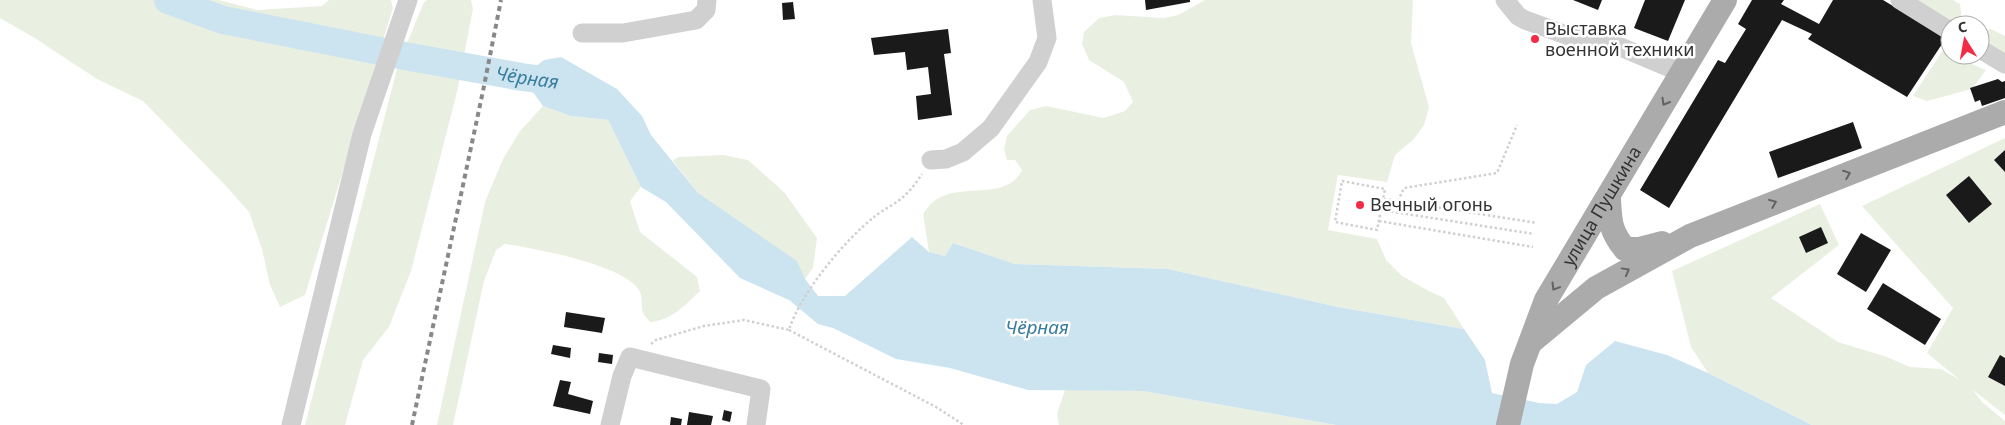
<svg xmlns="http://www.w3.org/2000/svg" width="2005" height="425" viewBox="0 0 2005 425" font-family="'Noto Sans',sans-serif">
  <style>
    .green { fill: #eaf0e1 }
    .water { fill: #cce4f0 }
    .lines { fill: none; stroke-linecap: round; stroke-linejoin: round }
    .river { stroke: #cce4f0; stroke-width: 28 }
    .building { fill: #1a1a1a }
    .path { stroke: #d0d0d0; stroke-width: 2.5; stroke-dasharray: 2.5 2.5; stroke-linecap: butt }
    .minor { stroke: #d0d0d0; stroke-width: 19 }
    .major { stroke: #ababab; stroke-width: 24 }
    .rail { stroke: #888; stroke-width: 4; stroke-dasharray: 5 4; stroke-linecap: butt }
    .oneway { stroke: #636363 }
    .poi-dot { fill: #f42b45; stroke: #fff; stroke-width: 2 }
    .labels { text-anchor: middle; stroke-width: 5; stroke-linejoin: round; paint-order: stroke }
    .poi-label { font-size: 18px; fill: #333; stroke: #fff; text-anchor: start }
    .street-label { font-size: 18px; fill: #333; stroke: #fff }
    .water-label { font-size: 19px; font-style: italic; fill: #387c9e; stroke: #fff }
  </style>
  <rect width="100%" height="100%" fill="#fff"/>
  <g class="green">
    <path d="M0,0H219L257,10L322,6L329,0H391L393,8L305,295L280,307L270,285L262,249L249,212L225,185L143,101L97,79L33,37L0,18Z"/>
    <path d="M427,0H471L473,9L457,92L411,271L389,327L363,360L345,425H305L398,65L424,2Z"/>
    <path d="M1205,0H1413L1411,43L1429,107L1424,125L1414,139L1395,155L1387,182L1338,175L1328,230L1377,239L1386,260L1402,276L1429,291L1444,298L1464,329L1338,307L1168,269L1015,264L953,243L945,256L929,252L923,214C926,210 929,205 933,202C958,180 1006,203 1022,170L1015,160H1007L1004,149L1007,136L1030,110L1046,106L1104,118L1125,111L1133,102L1124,82L1089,60L1082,44L1084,32L1099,18L1115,15L1164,18L1178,15Z"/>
    <path d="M1905,0H1953L1960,4L1962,22L1965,25H1950Z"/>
    <path d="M1991,29L2005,36V64L1980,48V31Z"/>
    <path d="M1943,50L1950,55L1986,70L1972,89L1927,101L1913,96Z"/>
    <path d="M543,106L571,116L608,120L641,187L630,201L640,232L697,277L700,291C684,306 672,320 650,322C648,319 644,316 643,313C641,305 643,297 639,290C624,265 534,248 505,244L496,250L484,281L453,425H437L485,202L503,159L520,131Z"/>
    <path d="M2005,138V415L1973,390L1982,402L2005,421V425H1812L1708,373L1691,347L1672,271L1820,204L1839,245L1771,298L1838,342L1887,357L1910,367L1941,369L1960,380L1927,353L1953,308L1862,206Z"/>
    <path d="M723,155L748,160L784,192L817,238L813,268L805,279L698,193L673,161L678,157Z"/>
    <path d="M1065,390L1143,391L1336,425H1059L1057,414Z"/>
  </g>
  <path class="water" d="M561,57L617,89L642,116L651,135L698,193L797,261L805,279L818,296H845L912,237L929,252L945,256L953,243L1015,264L1168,269L1338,307L1464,329L1485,360L1492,393L1539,403L1557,404L1577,392L1586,365L1615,341L1667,355L1708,373L1812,425H1336L1143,391L1028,390L950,368L896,359L833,328L818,324L789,300L740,278L666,202L641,187L608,120L571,116L543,106L522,77L544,60Z"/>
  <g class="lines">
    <path class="river" id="s1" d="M168,0L223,20L410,57L522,77L559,82"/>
  </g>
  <g class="building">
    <path d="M1145,0H1190V2L1146,10Z"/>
    <path d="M1573,0H1602L1598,10Z"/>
    <path d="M1645,0H1685L1668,41L1634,28Z"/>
    <path d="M1752,0H1784L1781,4L1819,24L1833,0H1883L1946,38L1907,97L1808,39L1812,34L1782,20L1669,208L1640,190L1718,60L1725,63L1746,29L1738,24Z"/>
    <path d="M793,2L795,19L783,20L782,3Z"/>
    <path d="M948,29L951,53L944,54L952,115L918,120L916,96L931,94L928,67L907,70L905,52L874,55L871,38Z"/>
    <path d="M1998,79L2002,82L2005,81V98L1982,106L1980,100L1975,102L1970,88Z"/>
    <path d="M1853,122L1862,148L1778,178L1769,152Z"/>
    <path d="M2005,150V172L1994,160Z"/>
    <path d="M1969,176L1992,204L1969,223L1946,195Z"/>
    <path d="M1821,227L1828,243L1806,253L1799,237Z"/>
    <path d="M1861,233L1891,250L1866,292L1837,274Z"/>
    <path d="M1883,283L1941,319L1925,345L1867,309Z"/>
    <path d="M566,312L605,318L602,333L564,327Z"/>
    <path d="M553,345L571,348L570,358L551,354Z"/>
    <path d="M599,353L613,355L612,364L598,362Z"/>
    <path d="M2000,355L2005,358V386L1988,377Z"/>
    <path d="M560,380L571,382L568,394L593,401L590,414L553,406Z"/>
    <path d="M724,410L732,412L730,422L722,420Z"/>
    <path d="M689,412L713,416L711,425H687Z"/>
    <path d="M671,417L682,419L681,425H670Z"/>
  </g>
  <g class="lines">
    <g class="path">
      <path d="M1342,181L1385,189L1377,230L1335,222Z"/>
      <path d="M1384,199L1537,223"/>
      <path d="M1398,201L1404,188L1497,173L1517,125"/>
      <path d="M1381,210L1534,234"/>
      <path d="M1379,221L1533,247"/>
      <path d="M789,330L936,407L964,425"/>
      <path d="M651,344L656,340L704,326L744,320L789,330C800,294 844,241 874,217C883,209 897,204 905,195C912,189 917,181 922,174"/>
    </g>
    <g class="minor">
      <path d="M1505,0L1518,16L1525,20L1588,43L1604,40L1682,73"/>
      <path d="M1900,0L1950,31"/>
      <path d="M582,33H623L696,20L706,10L707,0"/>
      <path d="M1980,49L2005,64"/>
      <path d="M931,160L946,159L963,152L991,128L1038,62L1047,38L1042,0"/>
      <path d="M291,425L362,134L408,0"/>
      <path d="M610,425L622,376L630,357L761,389L756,425"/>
    </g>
    <g class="major">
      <path d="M1609,198C1610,221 1610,231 1625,249H1639L1662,243"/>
      <path d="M1531,342L1596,288L1690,236L2005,112"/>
      <path id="s2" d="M1508,425L1522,364L1546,300L1725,0"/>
    </g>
    <path class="rail" d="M412,425L483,91L501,0"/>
  </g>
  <defs><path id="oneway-chevron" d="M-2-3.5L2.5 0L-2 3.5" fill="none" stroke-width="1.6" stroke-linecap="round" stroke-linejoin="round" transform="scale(1.25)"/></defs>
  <g class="oneway">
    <use href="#oneway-chevron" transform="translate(1665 102) rotate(120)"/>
    <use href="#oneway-chevron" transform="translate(1847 174) rotate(-21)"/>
    <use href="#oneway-chevron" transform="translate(1773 203) rotate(-22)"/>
    <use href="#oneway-chevron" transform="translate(1626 271) rotate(-29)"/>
    <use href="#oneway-chevron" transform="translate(1555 287) rotate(121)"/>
  </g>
  <g class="poi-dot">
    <circle cx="1535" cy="39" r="5"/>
    <circle cx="1360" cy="205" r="5"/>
  </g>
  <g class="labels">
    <g class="poi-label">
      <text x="1545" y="35">Выставка<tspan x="1545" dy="21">военной техники</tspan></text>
      <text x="1370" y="211">Вечный огонь</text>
    </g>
    <g class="street-label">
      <text dy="6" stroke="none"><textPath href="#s2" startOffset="240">улица Пушкина</textPath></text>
    </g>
    <g class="water-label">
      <text dy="7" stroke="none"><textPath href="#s1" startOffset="368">Чёрная</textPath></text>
      <text x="1037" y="334">Чёрная</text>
    </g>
  </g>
  <g transform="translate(1965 40) rotate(349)"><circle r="24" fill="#ffffff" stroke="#adadad"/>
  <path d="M0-4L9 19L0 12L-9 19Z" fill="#f42b45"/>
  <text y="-8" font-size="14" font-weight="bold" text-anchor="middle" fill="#333333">С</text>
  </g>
</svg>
